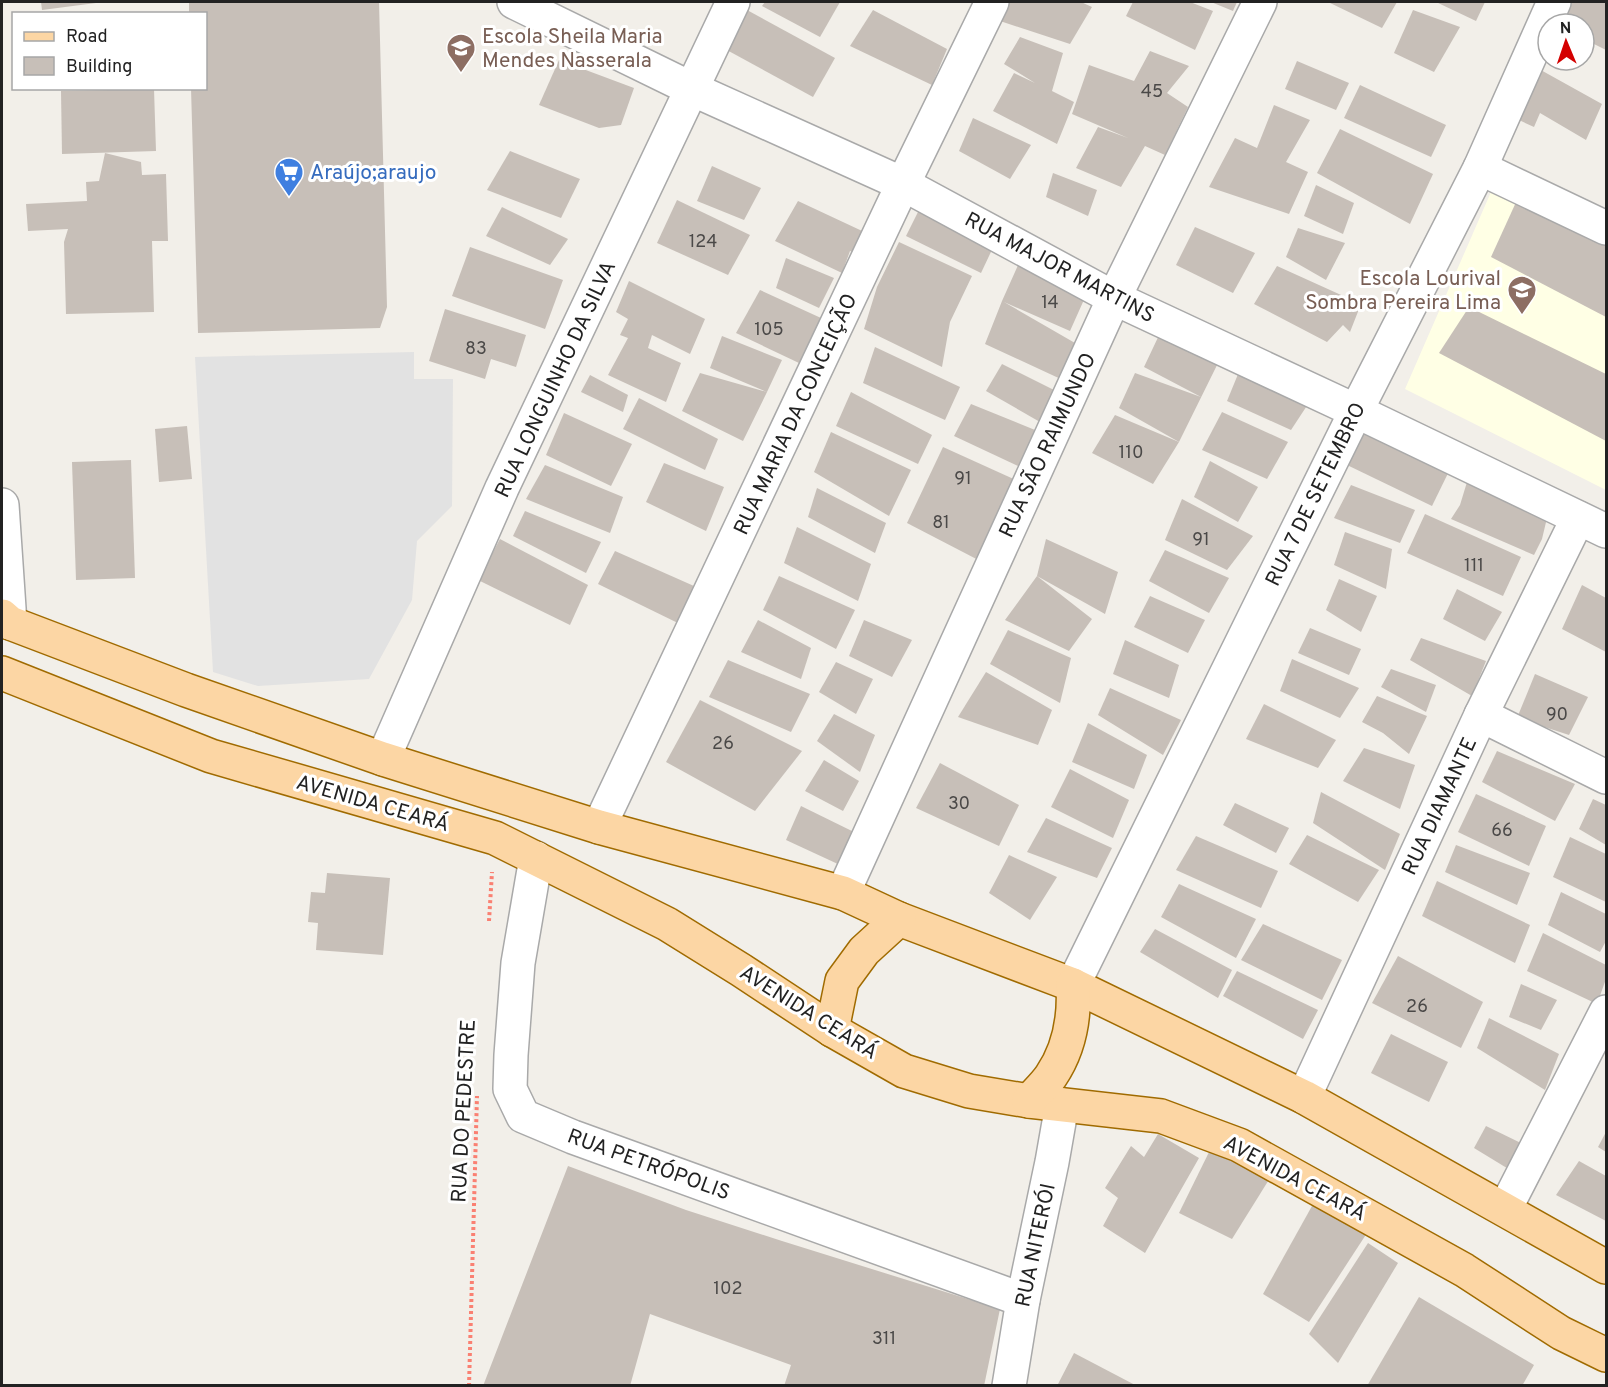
<svg xmlns="http://www.w3.org/2000/svg" width="1608" height="1387" viewBox="0 0 1608 1387" font-family="Overpass,sans-serif">
  <style>
    .education { fill: #ffffe5 }
    .parking { fill: #e2e2e2 }
    .building { fill: #c7bfb8 }
    .lines { fill: none; stroke-linecap: round; stroke-linejoin: round }
    .minor-casing { stroke: #a9a9a9; stroke-width: 36 }
    .primary-casing { stroke: #a06b00; stroke-width: 36 }
    .path { stroke: #fa8072; stroke-width: 4; stroke-dasharray: 3 3; stroke-linecap: butt }
    .minor { stroke: #fff; stroke-width: 33 }
    .primary { stroke: #fcd6a4; stroke-width: 33 }
    .labels { text-anchor: middle; stroke-width: 6; stroke-linejoin: round; paint-order: stroke }
    .number-label { font-size: 18px; fill: #4b4948 }
    .education-label { font-size: 21px; fill: #785e54; stroke: #fff; text-anchor: start }
    .shop-label { font-size: 21px; fill: #366cbe; stroke: #fff; text-anchor: start }
    .street-label { font-size: 21px; fill: #222; stroke: #fff }
  </style>
  <rect width="100%" height="100%" fill="#f2efe9"/>
  <path class="education" d="M1491,192L1606,244V490L1405,389Z"/>
  <path class="parking" d="M414,352V379H453L452,506L417,541L412,600L369,679L258,686L213,672L195,357Z"/>
  <g class="building">
    <path d="M41,2H95L96,3L42,10Z"/>
    <path d="M189,2H379L387,307L380,328L198,333L191,88H206V14H189Z"/>
    <path d="M765,2H840L820,37L762,6Z"/>
    <path d="M1008,2H1081L1092,7L1070,44L1000,21Z"/>
    <path d="M1133,2H1190L1213,11L1195,50L1126,16Z"/>
    <path d="M1211,2H1237L1233,11Z"/>
    <path d="M1328,2H1397L1382,28Z"/>
    <path d="M1436,2H1485L1476,21Z"/>
    <path d="M1561,2H1606V50L1584,39V24H1553Z"/>
    <path d="M747,10L835,58L813,97L725,49Z"/>
    <path d="M873,10L947,49L932,85L850,46Z"/>
    <path d="M1413,10L1460,27L1434,72L1394,53Z"/>
    <path d="M1020,37L1063,53L1052,91L1074,102L1057,144L993,111L1014,73L1035,83L1004,64Z"/>
    <path d="M1150,51L1189,66L1167,93L1188,107L1165,155L1145,146L1121,187L1076,168L1098,127L1128,138L1072,114L1089,65L1134,81Z"/>
    <path d="M559,60L634,88L621,125L599,128L539,105Z"/>
    <path d="M1297,61L1349,83L1336,110L1285,89Z"/>
    <path d="M1530,64L1602,104L1586,140L1540,113L1534,127L1508,115Z"/>
    <path d="M1360,85L1446,125L1431,157L1344,118Z"/>
    <path d="M154,89L156,151L62,154L61,91Z"/>
    <path d="M1274,105L1310,120L1286,162L1308,172L1289,214L1209,187L1235,138L1257,148Z"/>
    <path d="M973,118L1031,145L1010,179L959,151Z"/>
    <path d="M1340,129L1433,174L1410,224L1317,173Z"/>
    <path d="M510,151L580,179L561,218L487,190Z"/>
    <path d="M105,153L141,162L142,175L166,174L168,241H152L154,312L66,314L64,242L68,229L28,231L26,204L87,201L86,182L99,181Z"/>
    <path d="M712,166L761,188L744,220L697,201Z"/>
    <path d="M1053,173L1097,190L1088,216L1046,197Z"/>
    <path d="M1316,185L1354,203L1343,234L1304,216Z"/>
    <path d="M677,200L750,235L728,275L657,243Z"/>
    <path d="M924,200L998,237L981,273L906,236Z"/>
    <path d="M1517,200L1606,244V317L1491,257Z"/>
    <path d="M798,201L875,237L865,256L850,251L842,273L775,241Z"/>
    <path d="M502,207L568,239L550,265L486,236Z"/>
    <path d="M1195,227L1255,253L1233,293L1176,265Z"/>
    <path d="M1298,228L1345,243L1326,280L1286,257Z"/>
    <path d="M899,242L972,276L950,322L942,367L864,329L877,287Z"/>
    <path d="M470,247L563,280L545,329L452,296Z"/>
    <path d="M786,258L834,278L819,308L776,288Z"/>
    <path d="M1019,263L1087,293L1070,331L1004,302L1075,343L1065,381L985,344L1002,301Z"/>
    <path d="M1277,266L1361,304L1350,332L1343,325L1327,342L1254,304Z"/>
    <path d="M629,281L705,319L690,354L652,335L648,348L681,363L666,402L608,375L628,338L620,335L628,319L616,312Z"/>
    <path d="M760,290L821,318L799,363L736,333Z"/>
    <path d="M1469,307L1606,374V441L1439,353Z"/>
    <path d="M445,309L526,335L516,367L491,359L485,379L429,361Z"/>
    <path d="M1161,331L1221,357L1179,442L1119,408L1135,373L1201,397L1144,367Z"/>
    <path d="M722,336L782,360L767,392L743,441L682,411L700,373L767,392L710,368Z"/>
    <path d="M875,347L960,387L945,420L863,383Z"/>
    <path d="M1243,362L1312,398L1291,430L1227,401Z"/>
    <path d="M1002,364L1054,390L1040,422L986,391Z"/>
    <path d="M590,375L628,395L623,412L581,392Z"/>
    <path d="M851,392L932,435L918,464L836,426Z"/>
    <path d="M639,398L718,439L705,470L623,429Z"/>
    <path d="M971,404L1040,432L1020,467L954,436Z"/>
    <path d="M1222,412L1288,442L1267,479L1202,450Z"/>
    <path d="M564,413L632,444L611,486L546,455Z"/>
    <path d="M1115,415L1179,442L1153,484L1092,453Z"/>
    <path d="M1370,420L1454,461L1432,506L1347,465Z"/>
    <path d="M187,426L192,479L159,482L155,429Z"/>
    <path d="M831,432L911,470L889,516L814,472Z"/>
    <path d="M943,447L1020,482L986,564L907,523Z"/>
    <path d="M131,460L135,578L76,580L72,462Z"/>
    <path d="M1210,461L1258,487L1238,522L1194,497Z"/>
    <path d="M664,463L724,487L706,531L646,502Z"/>
    <path d="M545,465L623,497L610,533L526,499Z"/>
    <path d="M1467,482L1547,518L1542,539L1534,555L1451,519L1460,505Z"/>
    <path d="M1351,485L1415,510L1400,543L1334,518Z"/>
    <path d="M817,488L886,523L875,553L808,517Z"/>
    <path d="M1182,499L1253,536L1227,570L1165,540Z"/>
    <path d="M525,511L601,542L586,573L513,536Z"/>
    <path d="M1425,514L1521,557L1503,596L1407,553Z"/>
    <path d="M797,527L871,564L858,601L784,563Z"/>
    <path d="M1345,532L1392,549L1386,589L1334,565Z"/>
    <path d="M500,539L588,585L570,625L478,580Z"/>
    <path d="M1046,539L1118,572L1105,614L1037,576L1092,619L1069,651L1005,620L1037,576Z"/>
    <path d="M1165,550L1229,578L1209,613L1149,581Z"/>
    <path d="M615,551L703,590L684,626L598,584Z"/>
    <path d="M779,576L855,610L836,649L763,610Z"/>
    <path d="M1339,579L1377,596L1361,632L1326,610Z"/>
    <path d="M1582,585L1606,598V652L1562,629Z"/>
    <path d="M1457,589L1502,612L1485,641L1443,619Z"/>
    <path d="M1150,596L1205,620L1188,653L1134,627Z"/>
    <path d="M758,620L811,648L801,679L741,652Z"/>
    <path d="M864,620L912,640L892,677L849,656Z"/>
    <path d="M1310,628L1361,649L1349,675L1298,653Z"/>
    <path d="M1008,630L1071,658L1060,703L990,664Z"/>
    <path d="M1421,638L1486,661L1472,696L1410,660Z"/>
    <path d="M1125,640L1179,665L1169,698L1113,674Z"/>
    <path d="M1292,659L1359,688L1340,718L1280,691Z"/>
    <path d="M728,660L810,694L791,732L709,697Z"/>
    <path d="M836,662L873,679L856,714L819,692Z"/>
    <path d="M1391,669L1436,685L1426,712L1381,687Z"/>
    <path d="M986,672L1052,710L1038,745L958,717Z"/>
    <path d="M1535,674L1588,697L1569,735L1517,718Z"/>
    <path d="M1110,688L1181,720L1163,755L1098,715Z"/>
    <path d="M1377,696L1427,716L1409,754L1383,733L1362,722Z"/>
    <path d="M700,700L802,751L755,811L666,762Z"/>
    <path d="M1264,704L1336,740L1318,768L1246,739Z"/>
    <path d="M834,714L875,735L860,772L817,741Z"/>
    <path d="M1088,723L1147,755L1134,789L1072,762Z"/>
    <path d="M1364,748L1415,765L1400,809L1343,781Z"/>
    <path d="M1497,751L1575,784L1555,821L1482,782Z"/>
    <path d="M824,760L859,781L843,811L805,791Z"/>
    <path d="M940,763L1019,805L999,846L916,808Z"/>
    <path d="M1070,769L1129,800L1113,838L1051,807Z"/>
    <path d="M1321,792L1400,834L1385,870L1313,823Z"/>
    <path d="M1476,794L1546,826L1529,866L1458,832Z"/>
    <path d="M1593,799L1606,805V845L1579,829Z"/>
    <path d="M1235,803L1289,828L1276,853L1223,825Z"/>
    <path d="M801,806L856,833L840,865L786,840Z"/>
    <path d="M1046,818L1112,848L1097,878L1027,852Z"/>
    <path d="M1307,835L1379,870L1358,902L1289,864Z"/>
    <path d="M1196,836L1278,871L1261,908L1176,870Z"/>
    <path d="M1570,837L1606,854V902L1553,877Z"/>
    <path d="M1456,845L1530,873L1517,905L1445,872Z"/>
    <path d="M1009,855L1057,877L1030,920L989,893Z"/>
    <path d="M327,873L390,878L383,955L316,950L318,923L308,922L311,892L325,893Z"/>
    <path d="M1437,881L1530,925L1515,963L1422,916Z"/>
    <path d="M1179,884L1256,919L1236,958L1161,917Z"/>
    <path d="M1561,892L1606,914V941L1600,952L1548,925Z"/>
    <path d="M1263,924L1342,960L1322,1000L1241,960Z"/>
    <path d="M1155,929L1232,970L1218,998L1140,952Z"/>
    <path d="M1543,933L1606,965V979L1597,1004L1527,971Z"/>
    <path d="M1398,956L1483,1002L1461,1048L1372,1003Z"/>
    <path d="M1237,971L1318,1010L1303,1039L1223,996Z"/>
    <path d="M1521,984L1557,1000L1541,1030L1509,1017Z"/>
    <path d="M1489,1018L1559,1054L1545,1090L1477,1048Z"/>
    <path d="M1391,1034L1448,1062L1429,1102L1371,1073Z"/>
    <path d="M1486,1126L1529,1147L1515,1173L1474,1148Z"/>
    <path d="M1606,1132V1152L1598,1147Z"/>
    <path d="M1158,1134L1199,1158L1145,1253L1103,1226L1118,1198L1105,1188L1131,1146L1144,1157Z"/>
    <path d="M1213,1144L1270,1178L1232,1239L1179,1213Z"/>
    <path d="M1579,1161L1606,1176V1221L1556,1195Z"/>
    <path d="M568,1166L686,1210L782,1241L1000,1309L984,1386H784L791,1365L650,1314L630,1386H483Z"/>
    <path d="M1317,1197L1367,1233L1309,1322L1263,1294Z"/>
    <path d="M1368,1243L1398,1263L1338,1363L1309,1334Z"/>
    <path d="M1419,1297L1534,1365L1522,1386H1367Z"/>
    <path d="M1074,1353L1137,1386H1057Z"/>
  </g>
  <g class="lines">
    <g class="minor-casing">
      <g id="minor">
        <path d="M514,2L692,89L903,184L1114,298L1356,411L1606,531"/>
        <path d="M1480,168L1606,228"/>
        <path d="M2,505L10,623"/>
        <path d="M1481,715L1606,777"/>
        <path d="M383,759L502,488L733,2"/>
        <path d="M599,827L903,184L992,2"/>
        <path d="M536,858L518,963L511,1055L510,1089L523,1116L573,1137L1023,1300"/>
        <path d="M843,893L1114,298L1260,2"/>
        <path d="M1073,985L1356,411L1480,168L1554,2"/>
        <path d="M1304,1097L1481,715L1578,518"/>
        <path d="M1505,1209L1606,1012"/>
        <path d="M1009,1386L1023,1300L1052,1162L1062,1105"/>
      </g>
    </g>
    <g class="primary-casing">
      <g id="primary">
        <path d="M2,616L10,623L186,690L383,759L599,827L843,893L899,919L1073,985L1304,1097L1606,1267"/>
        <path d="M2,673L211,756L495,838L667,924L741,970L832,1030L904,1071L969,1091L1029,1101L1161,1116L1239,1145L1464,1270L1561,1333L1606,1355"/>
        <path d="M832,1030L842,981L864,951L899,919"/>
        <path d="M1029,1101C1036,1093 1045,1085 1051,1076C1070,1048 1075,1018 1073,985"/>
      </g>
    </g>
    <g class="path">
      <path d="M489,921L492,872"/>
      <path d="M469,1386L477,1096"/>
    </g>
    <use href="#minor" class="minor"/>
    <use href="#primary" class="primary"/>
  </g>
  <defs>
    <g id="school-pin" transform="scale(1.5)"><path d="M0 17L-7.5 6A9.5 9.5 0 1 1 7.5 6Z" fill="#8d6e63" stroke="#fff"/><path d="M0-5L7-2L0 1L-7-2ZM-4 1L0 2.5L4 1V4Q0 6-4 4Z" fill="#fff"/></g>
    <g id="supermarket-pin" transform="scale(1.5)"><path d="M0 17L-7.5 6A9.5 9.5 0 1 1 7.5 6Z" fill="#3f7fe0" stroke="#fff"/><path d="M-6-5.5h2.5l.6 2H6L4.5 2H-2.5L-4.4-4H-6ZM-1.5 3.2a1.3 1.3 0 1 0 .1 0ZM3 3.2a1.3 1.3 0 1 0 .1 0Z" fill="#fff"/></g>
  </defs>
  <g fill-rule="evenodd">
    <use href="#school-pin" x="461" y="48"/>
    <use href="#supermarket-pin" x="289" y="172"/>
    <use href="#school-pin" x="1522" y="290"/>
  </g>
  <g class="labels">
    <g class="number-label">
      <text x="1152" y="97">45</text>
      <text x="703" y="247">124</text>
      <text x="1050" y="308">14</text>
      <text x="769" y="335">105</text>
      <text x="476" y="354">83</text>
      <text x="1131" y="458">110</text>
      <text x="963" y="484">91</text>
      <text x="941" y="528">81</text>
      <text x="1201" y="545">91</text>
      <text x="1474" y="571">111</text>
      <text x="1557" y="720">90</text>
      <text x="723" y="749">26</text>
      <text x="959" y="809">30</text>
      <text x="1502" y="836">66</text>
      <text x="1417" y="1012">26</text>
      <text x="728" y="1294">102</text>
      <text x="884" y="1344">311</text>
    </g>
    <g class="education-label">
      <text x="482" y="43">Escola Sheila Maria<tspan x="482" dy="24">Mendes Nasserala</tspan></text>
      <text x="1501" y="285" text-anchor="end">Escola Lourival<tspan x="1501" dy="24">Sombra Pereira Lima</tspan></text>
    </g>
    <g class="shop-label">
      <text x="310" y="179">Araújo;araujo</text>
    </g>
    <g class="street-label">
      <text transform="translate(1060 267) rotate(28)" y="7">RUA MAJOR MARTINS</text>
      <text transform="translate(555 379) rotate(-65)" y="7">RUA LONGUINHO DA SILVA</text>
      <text transform="translate(795 414) rotate(-65)" y="7">RUA MARIA DA CONCEIÇÃO</text>
      <text transform="translate(1047 445) rotate(-65)" y="7">RUA SÃO RAIMUNDO</text>
      <text transform="translate(1315 494) rotate(-64)" y="7">RUA 7 DE SETEMBRO</text>
      <text transform="translate(373 803) rotate(16)" y="7">AVENIDA CEARÁ</text>
      <text transform="translate(1439 806) rotate(-65)" y="7">RUA DIAMANTE</text>
      <text transform="translate(809 1012) rotate(32)" y="7">AVENIDA CEARÁ</text>
      <text transform="translate(463 1111) rotate(-87)" y="7">RUA DO PEDESTRE</text>
      <text transform="translate(649 1164) rotate(20)" y="7">RUA PETRÓPOLIS</text>
      <text transform="translate(1295 1178) rotate(28)" y="7">AVENIDA CEARÁ</text>
      <text transform="translate(1035 1245) rotate(-78)" y="7">RUA NITERÓI</text>
    </g>
  </g>
  <rect width="1608" height="1387" fill="none" stroke="#222222" stroke-width="6"/>
  <rect x="12" y="12" width="195" height="78" fill="#ffffff" stroke="#a7a7a7" stroke-width="1.5"/>
  <rect x="24" y="32" width="30" height="9" fill="#fcd6a4" stroke="#a7a7a7" stroke-width="1.5"/>
  <text x="66" y="42" font-size="18" fill="#222222">Road</text>
  <rect x="24" y="57" width="30" height="18" fill="#c7bfb8" stroke="#a7a7a7" stroke-width="1.5"/>
  <text x="66" y="72" font-size="18" fill="#222222">Building</text>
  <g transform="translate(1566 42) rotate(358)"><circle r="28" fill="#ffffff" stroke="#a7a7a7" stroke-width="1.5"/>
  <path d="M0-4.5L10 22L0 15L-10 22Z" fill="#d40000"/>
  <text y="-9" font-size="16" font-weight="bold" text-anchor="middle" fill="#222222">N</text>
  </g>
</svg>
